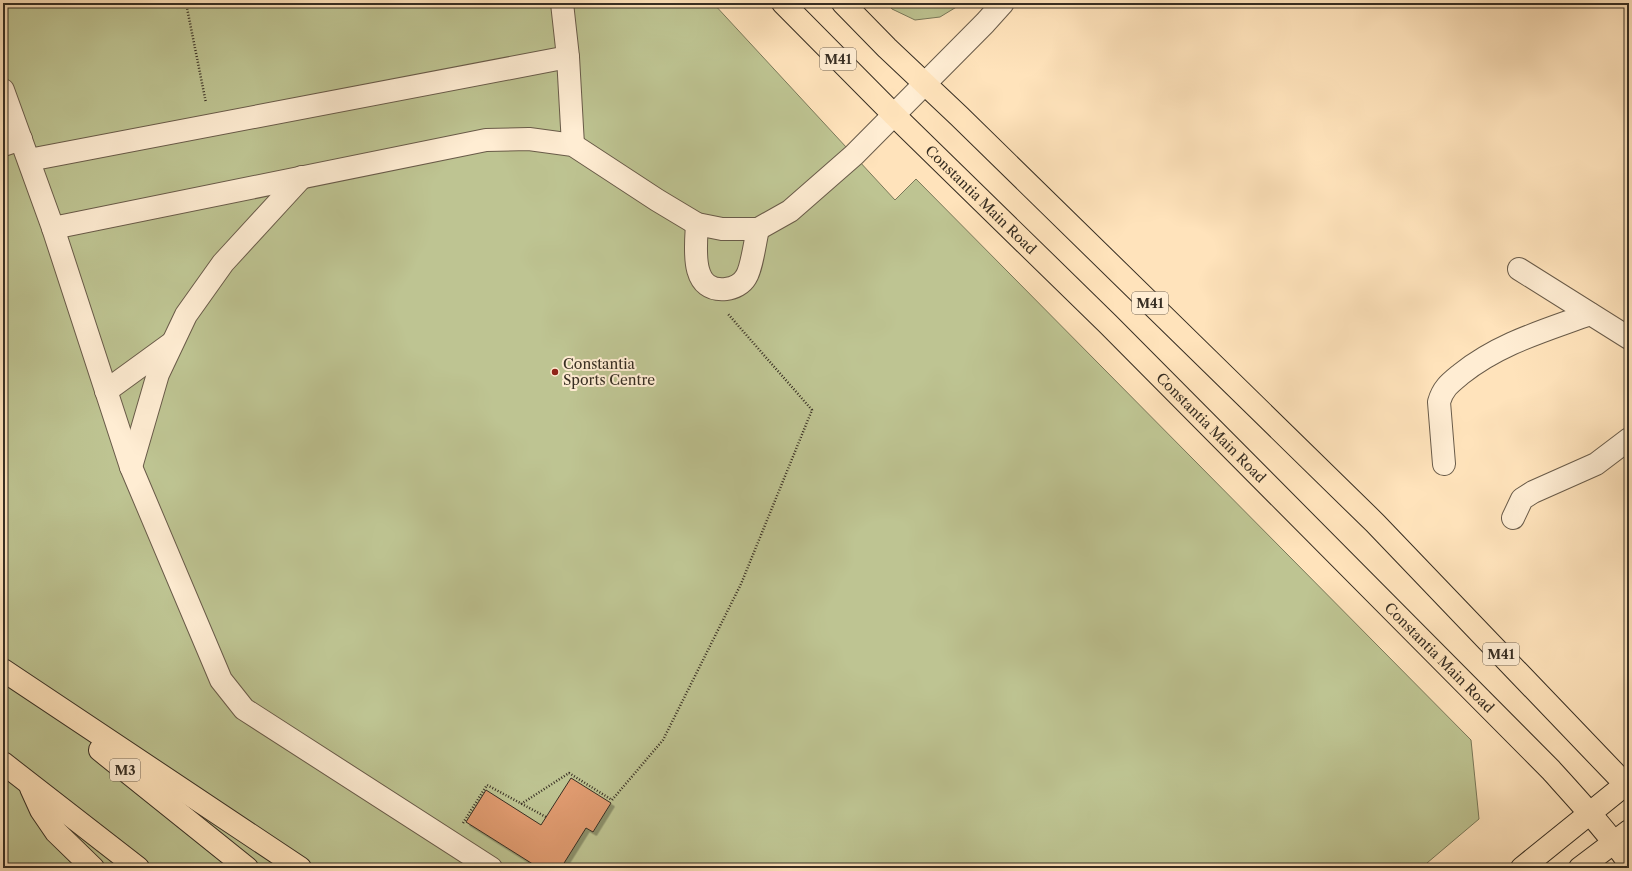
<svg xmlns="http://www.w3.org/2000/svg" width="1632" height="871" viewBox="0 0 1632 871" font-family="'Libre Caslon Text',serif">
  <style>
    .green { fill: #bec492; stroke: #7a795a }
    .building { fill: #e09b6f; stroke: #372e23; filter: url(#shadow) }
    .lines { fill: none; stroke-linecap: round; stroke-linejoin: round }
    .minor-casing { stroke: #695b49; stroke-width: 24 }
    .major-casing { stroke: #372e23; stroke-width: 24 }
    .highway-casing { stroke: #372e23; stroke-width: 24 }
    .path { stroke: #372e23; stroke-width: 2.5; stroke-dasharray: 1 2; stroke-linecap: butt }
    .minor { stroke: #ffedd3; stroke-width: 22 }
    .major { stroke: #ffe3bb; stroke-width: 22 }
    .highway { stroke: #ffe3bb; stroke-width: 22 }
    .poi-dot { fill: #8f2418; stroke: #ffedd3; stroke-width: 1.5 }
    .labels { text-anchor: middle; stroke-width: 4; stroke-linejoin: round; paint-order: stroke }
    .shield { fill: #ffedd3; stroke: #736758; stroke-width: 1 }
    .shield-label { font-size: 13px; font-weight: bold; fill: #372e23 }
    .street-label { font-size: 14px; fill: #372e23; stroke: #ffedd3 }
    .poi-label { font-size: 14px; fill: #372e23; stroke: #ffedd3; text-anchor: start }
  </style>
  <defs>
    <filter id="shadow"><feDropShadow dx="3.5" dy="3.5" stdDeviation="0" flood-color="#0004"/></filter>
  </defs>
  <rect width="100%" height="100%" fill="#ffe3bb"/>
  <filter id="stains"><feTurbulence type="fractalNoise" baseFrequency=".005" numOctaves="4"/><feColorMatrix values="0 0 0 0 .2 0 0 0 0 .09 0 0 0 0 .02 0 0 0 .5 -.17"/></filter>
  <radialGradient id="worn" r=".72"><stop offset=".6" stop-color="#630" stop-opacity="0"/><stop offset="1" stop-color="#630" stop-opacity=".3"/></radialGradient>
  <g class="green">
    <path d="M3,3H713L895,200L916,179L1471,740L1479,819L1427,863L1431,868H3Z"/>
    <path d="M887,3H963L940,17L915,20L892,9Z"/>
  </g>
  <path class="building" d="M571,778L611,803L593,832L586,828L561,868H539L466,822L486,790L541,825Z"/>
  <g class="lines">
    <g class="minor-casing">
      <g id="minor">
        <path d="M562,3L568,57L573,145"/>
        <path d="M3,90L53,228L131,467L221,680L244,709L491,868"/>
        <path d="M3,145L21,139"/>
        <path d="M29,160L568,57"/>
        <path d="M697,224C696,246 689,293 726,289C734,288 742,284 746,277C752,268 755,241 758,229"/>
        <path d="M53,228L486,140L529,139L573,145L657,200L697,224L722,229H758L790,211L854,155L985,23L1003,3"/>
        <path d="M1519,269L1629,338"/>
        <path d="M106,391L172,343"/>
        <path d="M1444,464L1439,402C1443,388 1450,383 1461,374C1500,343 1544,331 1590,314"/>
        <path d="M131,467L158,374L186,315L223,263L302,177"/>
        <path d="M1513,518L1522,499L1533,492L1596,464L1629,439"/>
      </g>
    </g>
    <g class="major-casing">
      <g id="major">
        <path id="s1" d="M783,3L894,115L1108,324L1551,770C1578,800 1606,830 1629,863"/>
        <path d="M843,3L887,48L959,116L1375,523L1629,788"/>
      </g>
    </g>
    <g class="highway-casing">
      <g id="highway">
        <path d="M3,670L300,868"/>
        <path d="M100,750L247,868"/>
        <path d="M3,763L138,868"/>
        <path d="M31,788L41,810L56,832L93,868"/>
        <path d="M1522,868L1626,784"/>
        <path d="M1580,868L1629,831"/>
      </g>
    </g>
    <g class="path">
      <path d="M186,3L206,103"/>
      <path d="M962,3L965,8"/>
      <path d="M521,804L569,773L612,800L663,740L741,584L812,410L728,314"/>
      <path d="M463,823L487,785L546,817"/>
    </g>
    <use href="#minor" class="minor"/>
    <use href="#major" class="major"/>
    <use href="#highway" class="highway"/>
  </g>
  <circle class="poi-dot" cx="555" cy="372" r="4"/>
  <g class="labels">
    <g class="shield">
      <rect x="820" y="48" width="36" height="22" rx="3"/>
      <rect x="1132" y="292" width="36" height="22" rx="3"/>
      <rect x="1483" y="643" width="36" height="22" rx="3"/>
      <rect x="110" y="759" width="30" height="22" rx="3"/>
    </g>
    <g class="shield-label">
      <text x="838" y="64">M41</text>
      <text x="1150" y="308">M41</text>
      <text x="1501" y="659">M41</text>
      <text x="125" y="775">M3</text>
    </g>
    <g class="street-label">
      <text dy="5" stroke="none"><textPath href="#s1" startOffset="279">Constantia Main Road</textPath></text>
      <text dy="5" stroke="none"><textPath href="#s1" startOffset="603">Constantia Main Road</textPath></text>
      <text dy="5" stroke="none"><textPath href="#s1" startOffset="927">Constantia Main Road</textPath></text>
    </g>
    <g class="poi-label">
      <text x="563" y="369">Constantia<tspan x="563" dy="16">Sports Centre</tspan></text>
    </g>
  </g>
  <rect width="1632" height="871" fill="none" stroke="#ffe3bb" stroke-width="16"/>
  <rect x="4" y="4" width="1624" height="863" fill="none" stroke="#372e23" stroke-width="2"/>
  <rect x="8" y="8" width="1616" height="855" fill="none" stroke="#372e23"/>
  <rect width="100%" height="100%" filter="url(#stains)"/>
  <rect width="100%" height="100%" fill="url(#worn)"/>
</svg>
